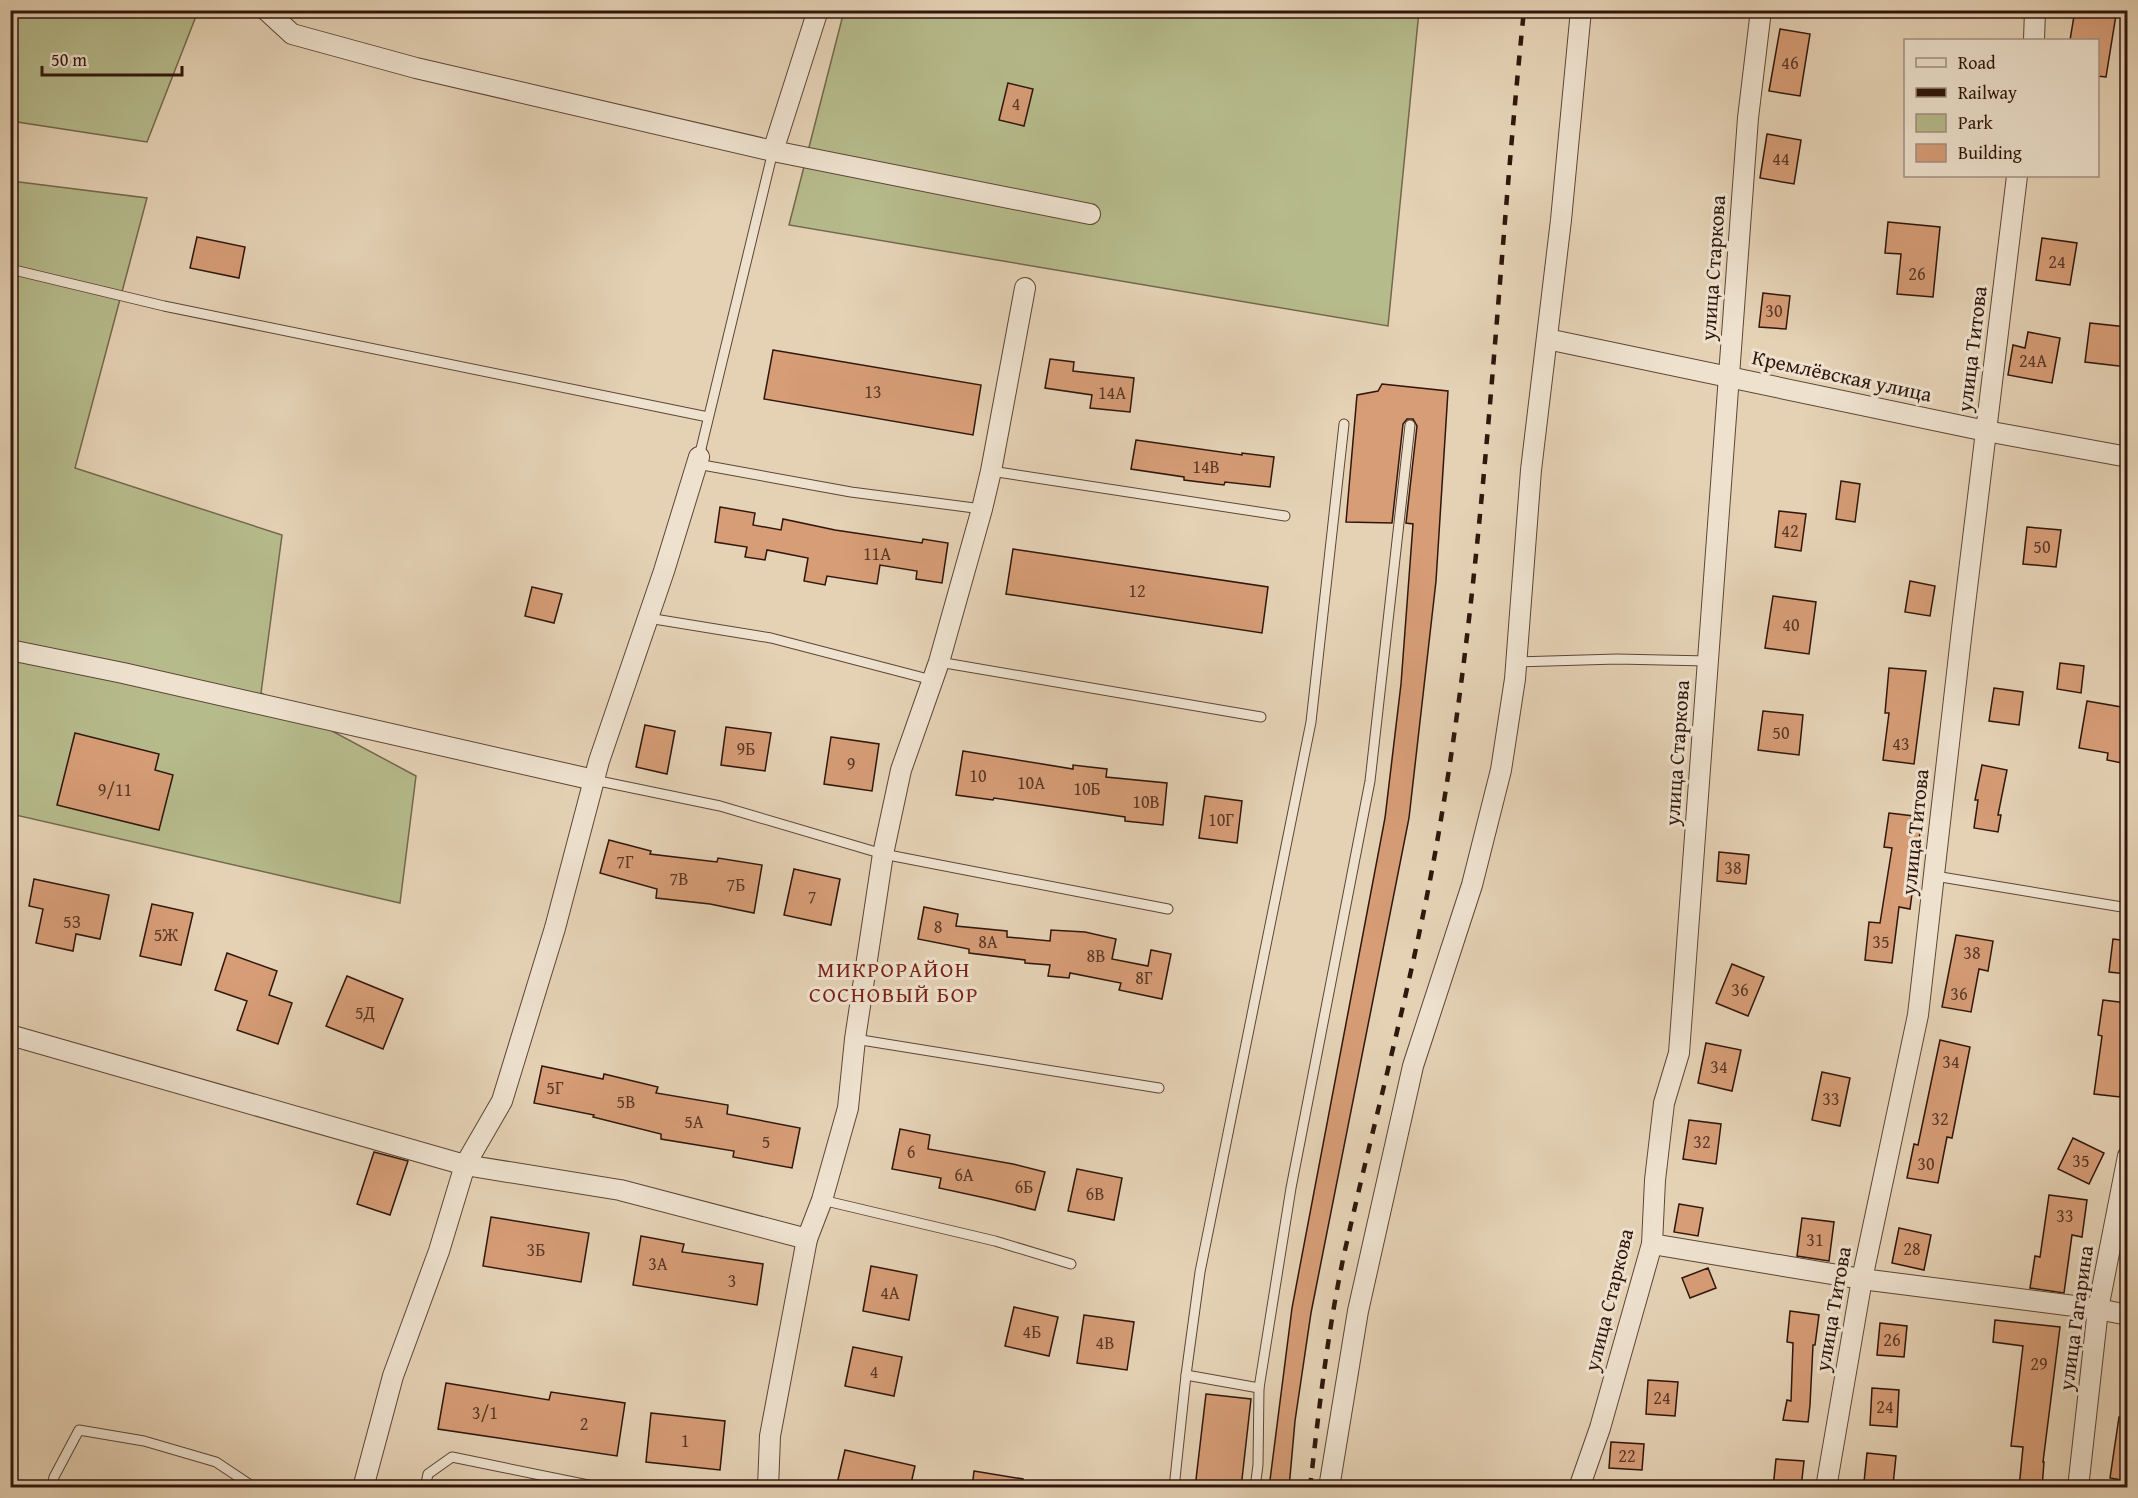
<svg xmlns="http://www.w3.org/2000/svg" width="2138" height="1498" viewBox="0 0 2138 1498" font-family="'Gentium Book Plus',serif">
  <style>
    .green { fill: #b6bb8c; stroke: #73684c; stroke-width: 1.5 }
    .building { fill: #d69d77; stroke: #30160c; stroke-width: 1.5 }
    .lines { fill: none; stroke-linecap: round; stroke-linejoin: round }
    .lane-casing { stroke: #5d4536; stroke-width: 11 }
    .street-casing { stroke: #5d4536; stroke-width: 22 }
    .lane { stroke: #eee2cf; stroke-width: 9 }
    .street { stroke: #eee2cf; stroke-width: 20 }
    .rail { stroke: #30160c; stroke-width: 4.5; stroke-dasharray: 10 10; stroke-linecap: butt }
    .labels { text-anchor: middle; stroke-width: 6; stroke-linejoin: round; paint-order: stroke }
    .number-label { font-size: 18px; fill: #5a3827 }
    .street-label { font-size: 21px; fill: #30160c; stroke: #eee2cf }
    .neighbourhood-label { font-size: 22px; letter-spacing: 1.5px; fill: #7a1f14; stroke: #eee2cf }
  </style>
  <rect width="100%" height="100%" fill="#e5d2b5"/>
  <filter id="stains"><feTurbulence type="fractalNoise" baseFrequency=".00333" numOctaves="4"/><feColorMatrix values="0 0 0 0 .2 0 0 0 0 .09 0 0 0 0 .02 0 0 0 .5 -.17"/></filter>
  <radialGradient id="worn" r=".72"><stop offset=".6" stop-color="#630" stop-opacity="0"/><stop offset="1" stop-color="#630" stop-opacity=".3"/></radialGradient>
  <g class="green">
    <path d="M10,11H198L147,142L11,121Z"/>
    <path d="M844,11H1419L1388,326L789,225Z"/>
    <path d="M11,181L147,198L75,468L282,535L261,693L416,776L400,903L11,814Z"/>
  </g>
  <g class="building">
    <path d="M2075,10L2116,15L2106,77L2097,76V40H2070Z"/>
    <path d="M1780,29L1810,34L1800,96L1769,91Z"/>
    <path d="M1008,83L1033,89L1024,126L999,120Z"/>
    <path d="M1767,134L1801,140L1794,184L1760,178Z"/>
    <path d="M1888,222L1940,227L1933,297L1897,294L1901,254L1885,253Z"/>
    <path d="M197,237L245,247L239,278L190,268Z"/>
    <path d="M2042,238L2077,243L2070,285L2036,280Z"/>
    <path d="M1763,293L1790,296L1786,329L1759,327Z"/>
    <path d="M2090,323L2127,327V367L2085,362Z"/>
    <path d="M2028,332L2060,338L2052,383L2008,375L2013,345L2025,348Z"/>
    <path d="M773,350L981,385L973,435L764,399Z"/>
    <path d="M1050,359L1074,362L1073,371L1134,378L1130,412L1090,408L1092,395L1045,388Z"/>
    <path d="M1382,384L1448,391L1436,581L1409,818L1311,1313L1295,1421L1289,1488H1269L1292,1308L1385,818L1401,684L1413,524L1406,523L1417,426L1413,419H1407L1403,424L1392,523L1346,522L1357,395L1378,391Z"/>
    <path d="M1136,440L1242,455V453L1274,457L1270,487L1225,482L1224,485L1184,480V477L1131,469Z"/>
    <path d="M1841,481L1860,484L1855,522L1836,519Z"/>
    <path d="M720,507L755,513L753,525L781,530L783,519L835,530L922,543L923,539L948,543L942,583L916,579L917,571L880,565L877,584L827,576L825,585L804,581L808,558L767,550L765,560L745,557L747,547L715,542Z"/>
    <path d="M1779,511L1806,514L1801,551L1775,547Z"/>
    <path d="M2027,527L2061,530L2056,567L2023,564Z"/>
    <path d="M1013,549L1268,587L1262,633L1006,594Z"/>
    <path d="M1910,581L1935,586L1930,616L1905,612Z"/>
    <path d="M532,587L562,594L554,623L525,616Z"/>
    <path d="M1773,596L1816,602L1809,654L1765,648Z"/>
    <path d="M2060,663L2084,666L2081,693L2057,689Z"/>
    <path d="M1889,668L1926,671L1914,764L1883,760L1889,713H1885Z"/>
    <path d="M1994,688L2023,692L2019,725L1989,721Z"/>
    <path d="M2087,701L2127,708V764L2107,760L2108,753L2079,748Z"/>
    <path d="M1763,711L1803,715L1799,755L1758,750Z"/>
    <path d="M645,725L675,731L667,774L636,767Z"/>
    <path d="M726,727L771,733L765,771L721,765Z"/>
    <path d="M75,733L159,754L155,770L173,775L159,830L57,805Z"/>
    <path d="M831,737L879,744L872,791L824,784Z"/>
    <path d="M963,751L1073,769V765L1107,769L1106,777L1167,783L1163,825L1125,821V817L994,798L993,800L956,795Z"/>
    <path d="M1982,765L2007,770L1998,815H2001L1998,832L1974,828L1978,800H1975Z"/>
    <path d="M1205,796L1242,801L1237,843L1199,838Z"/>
    <path d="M1889,813L1922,817L1910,909L1899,907L1892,963L1865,960L1869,922L1880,923L1892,848L1884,847Z"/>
    <path d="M609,840L651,851L650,854L717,862L718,858L762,865L754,913L710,904L656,898L657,889L600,873Z"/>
    <path d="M1719,852L1749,855L1746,884L1717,881Z"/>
    <path d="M794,869L840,879L831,925L784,915Z"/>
    <path d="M34,879L109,895L100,939L76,934L73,951L36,943L43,909L29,906Z"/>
    <path d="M152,904L193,913L181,965L140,956Z"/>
    <path d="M924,907L958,914L956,926L1007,931V937L1050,941L1051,930L1085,932L1116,939L1112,959L1148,966L1151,950L1171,954L1162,999L1119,990L1121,983L1070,973L1069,978L1048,976L1050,965L1025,963V960L969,953V949L918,939Z"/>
    <path d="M1956,935L1993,941L1988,971L1979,969L1971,1012L1942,1007Z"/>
    <path d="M2113,939L2127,941V974L2109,972Z"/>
    <path d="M227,953L277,971L269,995L292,1003L278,1044L237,1030L247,1001L215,990Z"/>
    <path d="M1732,964L1764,977L1748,1016L1716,1003Z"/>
    <path d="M347,976L403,999L383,1049L326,1026Z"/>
    <path d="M2103,1000L2127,1003V1041L2120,1097L2094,1094L2102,1036L2098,1035Z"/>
    <path d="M1940,1040L1970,1047L1952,1138L1947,1137L1938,1183L1907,1178L1914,1144L1918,1145Z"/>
    <path d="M1706,1043L1741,1050L1732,1091L1698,1083Z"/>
    <path d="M542,1066L603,1079L604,1074L658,1087L656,1093L728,1105L727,1114L800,1128L792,1168L733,1157L734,1151L661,1139V1134L593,1117L594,1115L534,1103Z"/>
    <path d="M1822,1072L1850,1078L1840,1126L1812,1120Z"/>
    <path d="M1689,1120L1721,1124L1716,1164L1683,1159Z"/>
    <path d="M900,1129L930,1135L928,1149L1013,1164L1045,1172L1035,1210L990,1199L939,1188L941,1178L892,1169Z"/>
    <path d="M2073,1138L2104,1153L2089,1184L2058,1169Z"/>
    <path d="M374,1152L408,1161L390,1215L357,1204Z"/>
    <path d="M1077,1169L1122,1178L1114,1220L1068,1211Z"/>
    <path d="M2049,1195L2087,1200L2082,1237L2072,1235L2064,1293L2030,1288L2035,1256L2040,1257Z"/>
    <path d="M1679,1204L1703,1208L1698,1236L1674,1232Z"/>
    <path d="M491,1217L589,1233L581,1282L483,1266Z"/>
    <path d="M1802,1218L1834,1222L1829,1261L1797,1256Z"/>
    <path d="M1899,1228L1931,1235L1924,1270L1892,1263Z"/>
    <path d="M641,1236L684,1244L682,1252L763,1264L757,1305L633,1285Z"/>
    <path d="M871,1266L917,1275L909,1320L863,1311Z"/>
    <path d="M1708,1268L1716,1288L1690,1298L1682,1278Z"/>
    <path d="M1014,1307L1058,1317L1049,1356L1005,1346Z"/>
    <path d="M1790,1311L1819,1315L1815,1345H1813L1810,1405L1808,1422L1783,1420L1787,1400L1791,1401L1793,1343L1787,1342Z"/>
    <path d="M1084,1315L1134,1322L1127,1370L1077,1363Z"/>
    <path d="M1995,1320L2060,1327L2043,1462H2044L2042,1488H2019L2023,1447L2011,1446L2023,1346L1993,1342Z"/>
    <path d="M1880,1323L1907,1326L1904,1357L1877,1355Z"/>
    <path d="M853,1347L902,1357L894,1396L845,1386Z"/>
    <path d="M1648,1380L1678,1382L1675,1416L1646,1414Z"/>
    <path d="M446,1383L549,1400L551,1392L625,1403L617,1456L438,1429Z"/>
    <path d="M1872,1388L1899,1390L1897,1427L1870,1425Z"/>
    <path d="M1206,1394L1251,1399L1241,1488H1195Z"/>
    <path d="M651,1413L725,1421L720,1470L646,1462Z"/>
    <path d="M2119,1417L2127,1418V1481L2110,1478Z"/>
    <path d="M1611,1442L1644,1444L1642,1470L1609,1468Z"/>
    <path d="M845,1450L915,1466L910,1488H836Z"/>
    <path d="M1867,1453L1896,1456L1893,1485L1864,1482Z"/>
    <path d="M1776,1459L1804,1461L1801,1488H1773Z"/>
    <path d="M974,1471L1023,1479L1022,1488H972Z"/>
  </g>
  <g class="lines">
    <g class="lane-casing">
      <g id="lane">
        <path d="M10,269L164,306L708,417"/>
        <path d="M699,457L773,151"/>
        <path d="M697,464L851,492L982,509"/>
        <path d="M991,471L1285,516"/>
        <path d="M648,618L771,638L932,680"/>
        <path d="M939,662L1261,717"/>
        <path d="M1517,662L1617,659L1708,661"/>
        <path d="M594,780L720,806L883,854L1168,909"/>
        <path d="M1935,876L2128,908"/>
        <path d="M855,1039L1159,1088"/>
        <path d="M822,1200L995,1241L1071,1264"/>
        <path d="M1186,1375L1259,1388"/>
        <path d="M52,1488L54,1477L79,1430L144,1441L216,1462L255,1488"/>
        <path d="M425,1488L428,1474L452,1457L603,1488"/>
        <path d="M1174,1488L1186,1375L1200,1272L1311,722L1344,424"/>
        <path d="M1255,1488L1258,1465L1259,1388L1291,1188L1370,781L1410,425"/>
      </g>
    </g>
    <g class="street-casing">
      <g id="street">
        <path d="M266,10L292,34L416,68L773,151L1090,214"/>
        <path d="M2034,40L2035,10"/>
        <path d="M773,151L818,10"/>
        <path d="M1547,339L1986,431L2128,457"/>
        <path d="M10,650L123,673L594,780"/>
        <path d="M10,1035L465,1165L620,1190L807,1239"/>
        <path d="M1652,1244L1862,1279L2098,1309L2128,1315"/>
        <path d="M363,1488L393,1376L439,1251L465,1165L502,1101L555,928L599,761L664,571L699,457"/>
        <path d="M768,1488L770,1436L807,1239L822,1200L848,1108L855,1039L883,854L901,770L939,662L982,509L991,471L1025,288"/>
        <path d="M1329,1488L1358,1311L1413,1066L1472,885L1501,770L1515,679L1531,470L1561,220L1581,10"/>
        <path d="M1579,1488L1600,1428L1652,1244L1655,1180L1664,1103L1679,1053L1748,118L1761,10"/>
        <path d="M1826,1488L1862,1279L1918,1015L1962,629L2017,176"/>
        <path d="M2078,1488L2098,1309L2128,1156"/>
      </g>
    </g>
    <use href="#lane" class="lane"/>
    <use href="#street" class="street"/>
    <path class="rail" d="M1310,1488C1319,1408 1328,1328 1345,1250C1377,1108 1416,968 1440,825C1486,556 1496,282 1524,10"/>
  </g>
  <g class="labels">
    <g class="number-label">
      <text x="1790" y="69">46</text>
      <text x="1016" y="110">4</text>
      <text x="1781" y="165">44</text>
      <text x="2057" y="268">24</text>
      <text x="1917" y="280">26</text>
      <text x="1774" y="317">30</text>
      <text x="2033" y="367">24А</text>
      <text x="873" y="398">13</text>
      <text x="1112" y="399">14А</text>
      <text x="1206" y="473">14В</text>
      <text x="1790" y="537">42</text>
      <text x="2042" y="553">50</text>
      <text x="877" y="560">11А</text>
      <text x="1137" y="597">12</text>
      <text x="1791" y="631">40</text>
      <text x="1781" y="739">50</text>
      <text x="1901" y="750">43</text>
      <text x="746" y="755">9Б</text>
      <text x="851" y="770">9</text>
      <text x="978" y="782">10</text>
      <text x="1031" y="789">10А</text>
      <text x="1087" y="795">10Б</text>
      <text x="115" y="796">9/11</text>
      <text x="1146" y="808">10В</text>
      <text x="1221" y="826">10Г</text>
      <text x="625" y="868">7Г</text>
      <text x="1733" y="874">38</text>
      <text x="679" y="885">7В</text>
      <text x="736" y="891">7Б</text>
      <text x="812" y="903">7</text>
      <text x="72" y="928">5З</text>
      <text x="938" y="933">8</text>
      <text x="166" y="941">5Ж</text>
      <text x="988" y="948">8А</text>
      <text x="1881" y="948">35</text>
      <text x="1972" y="959">38</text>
      <text x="1096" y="962">8В</text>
      <text x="1144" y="984">8Г</text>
      <text x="1740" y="996">36</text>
      <text x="1959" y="1000">36</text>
      <text x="365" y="1019">5Д</text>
      <text x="1951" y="1068">34</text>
      <text x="1719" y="1073">34</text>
      <text x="555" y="1094">5Г</text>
      <text x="1831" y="1105">33</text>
      <text x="626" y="1108">5В</text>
      <text x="1940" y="1125">32</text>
      <text x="694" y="1128">5А</text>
      <text x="766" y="1148">5</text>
      <text x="1702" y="1148">32</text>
      <text x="911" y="1158">6</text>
      <text x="2081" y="1167">35</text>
      <text x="1926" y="1170">30</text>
      <text x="964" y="1181">6А</text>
      <text x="1024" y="1193">6Б</text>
      <text x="1095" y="1200">6В</text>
      <text x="2065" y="1222">33</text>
      <text x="1815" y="1246">31</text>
      <text x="1912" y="1255">28</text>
      <text x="536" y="1256">3Б</text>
      <text x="658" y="1270">3А</text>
      <text x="732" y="1287">3</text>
      <text x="890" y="1299">4А</text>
      <text x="1032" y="1338">4Б</text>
      <text x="1892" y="1346">26</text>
      <text x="1105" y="1349">4В</text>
      <text x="2039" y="1370">29</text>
      <text x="874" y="1378">4</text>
      <text x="1662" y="1404">24</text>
      <text x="1885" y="1413">24</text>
      <text x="485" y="1419">3/1</text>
      <text x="584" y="1430">2</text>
      <text x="685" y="1447">1</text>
      <text x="1627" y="1462">22</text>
    </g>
    <g class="street-label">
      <text transform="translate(1713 268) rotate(-86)" y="7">улица Старкова</text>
      <text transform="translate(1972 349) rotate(-83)" y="7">улица Титова</text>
      <text transform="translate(1842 376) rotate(12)" y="7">Кремлёвская улица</text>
      <text transform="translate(1677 753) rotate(-86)" y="7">улица Старкова</text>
      <text transform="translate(1915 832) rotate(-84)" y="7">улица Титова</text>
      <text transform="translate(1609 1300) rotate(-76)" y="7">улица Старкова</text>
      <text transform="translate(1833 1309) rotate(-80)" y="7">улица Титова</text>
      <text transform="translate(2076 1318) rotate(-82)" y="7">улица Гагарина</text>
    </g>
    <g class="neighbourhood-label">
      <text x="894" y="977">МИКРОРАЙОН<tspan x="894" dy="25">СОСНОВЫЙ БОР</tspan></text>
    </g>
  </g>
  <rect width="2138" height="1498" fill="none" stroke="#e5d2b5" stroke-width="36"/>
  <rect x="12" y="12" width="2114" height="1474" fill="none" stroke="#30160c" stroke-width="3"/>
  <rect x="18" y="18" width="2102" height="1462" fill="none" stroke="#30160c" stroke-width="1.5"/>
  <rect x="1904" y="39" width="195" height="138" fill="#eee2cf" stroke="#a29081" stroke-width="1.5"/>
  <rect x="1916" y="58" width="30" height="9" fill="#eee2cf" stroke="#a29081" stroke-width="1.5"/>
  <text x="1958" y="69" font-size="18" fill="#30160c">Road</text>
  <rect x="1916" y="88" width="30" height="9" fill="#30160c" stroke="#a29081" stroke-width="1.5"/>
  <text x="1958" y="99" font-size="18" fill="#30160c">Railway</text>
  <rect x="1916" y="114" width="30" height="18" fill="#b6bb8c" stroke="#a29081" stroke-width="1.5"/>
  <text x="1958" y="129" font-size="18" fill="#30160c">Park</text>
  <rect x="1916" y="144" width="30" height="18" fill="#d69d77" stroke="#a29081" stroke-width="1.5"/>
  <text x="1958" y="159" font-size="18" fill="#30160c">Building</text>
  <path d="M42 66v9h140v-9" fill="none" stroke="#30160c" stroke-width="3"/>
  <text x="51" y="66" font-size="18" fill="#30160c" stroke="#eee2cf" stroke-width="4.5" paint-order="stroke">50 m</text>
  <rect width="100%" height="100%" filter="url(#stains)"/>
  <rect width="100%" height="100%" fill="url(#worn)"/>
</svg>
